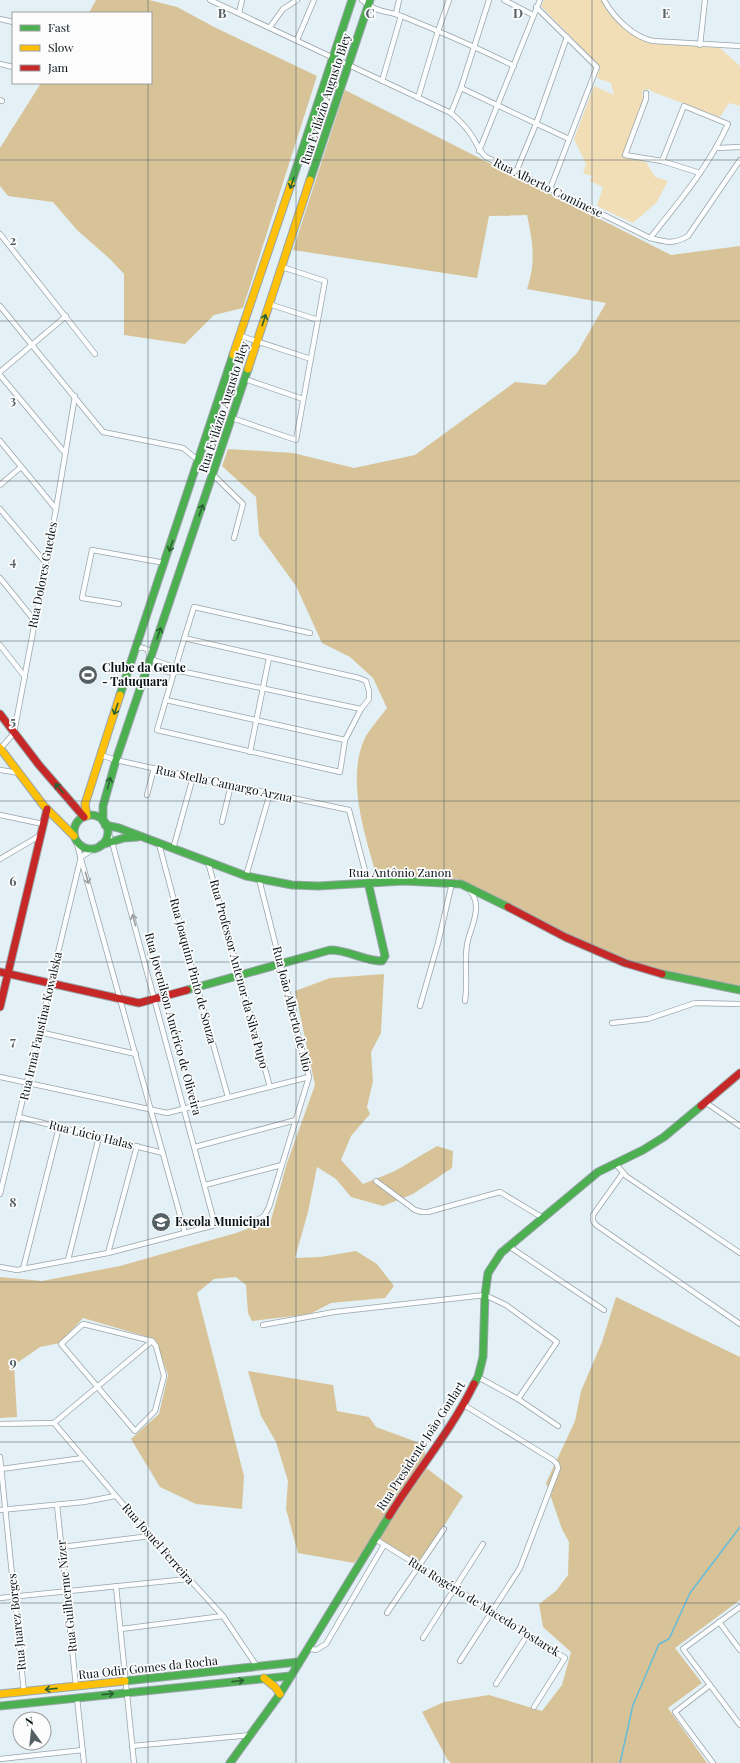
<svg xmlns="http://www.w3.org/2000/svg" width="740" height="1763" viewBox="0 0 740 1763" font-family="'Playfair Display',serif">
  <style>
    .green { fill: #f1deb6 }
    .forest { fill: #d8c399 }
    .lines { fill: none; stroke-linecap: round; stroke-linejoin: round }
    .stream { stroke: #65bcd8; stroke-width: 1.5 }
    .street-casing { stroke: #9aa5a9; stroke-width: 6 }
    .fast-casing { stroke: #9aa5a9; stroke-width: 9 }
    .slow-casing { stroke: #9aa5a9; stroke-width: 9 }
    .jam-casing { stroke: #9aa5a9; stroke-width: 9 }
    .street { stroke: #fbfdfe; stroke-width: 4.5 }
    .fast { stroke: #4caf50; stroke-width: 7 }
    .slow { stroke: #ffc107; stroke-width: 7 }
    .jam { stroke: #c62828; stroke-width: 7 }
    .oneway { stroke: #2a6033 }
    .oneway2 { stroke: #9a9fa1 }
    .grid { fill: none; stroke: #556064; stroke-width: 1; stroke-opacity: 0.55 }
    .labels { text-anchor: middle; stroke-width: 3.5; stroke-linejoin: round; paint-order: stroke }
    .street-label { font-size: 12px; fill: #081216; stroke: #fcfcfc }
    .poi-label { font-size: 12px; font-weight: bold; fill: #081216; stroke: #fcfcfc; text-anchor: start }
    .grid-label { font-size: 13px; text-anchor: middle; font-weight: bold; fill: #556064; stroke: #fcfcfc; stroke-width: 3.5; stroke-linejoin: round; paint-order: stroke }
  </style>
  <rect width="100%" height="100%" fill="#e3f0f5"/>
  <path class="green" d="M544,0H602L607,10L628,32L647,43L720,48L740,66V106L729,103L720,117L653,92L649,89L643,90L642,94L644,99L622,157L646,162L655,177L668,181L656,203L633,223L597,206L603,187L590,181L592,176L583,173L586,164L574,139L594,86L614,95L611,83L597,78L600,67L541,6Z"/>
  <g class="forest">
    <path d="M96,0H149L177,7L216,28L317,76L243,308L214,315L185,344L124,335V274L110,259L77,230L53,202L8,196L0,186V148L41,83H151V13H89Z"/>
    <path d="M345,90L671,255L740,246V986L638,965L568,935L501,899L458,879L377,878C366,837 346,782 364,740C369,729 380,718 387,708L373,678L350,657L322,643L296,586L259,535L256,497L222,466L228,449L293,453L354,468L415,455L515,382L545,385L577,353L606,303L527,289C536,262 533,243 527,215L489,216L477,278L293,250Z"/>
    <path d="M384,974L381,1033L371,1052L373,1081L367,1107L370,1114L351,1136L341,1160L363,1184L395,1171L437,1146L453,1151L452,1168L413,1194L383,1206L351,1197L336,1179L317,1167L308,1212L295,1258L320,1257L356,1251L377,1264L394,1286L385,1298L331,1303L310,1314L252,1321L248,1313L246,1285L236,1277L214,1279L197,1293L244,1476L242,1509L196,1504L160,1487L131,1439L159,1414L168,1375L155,1339L83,1318L60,1343L40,1347L14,1365L17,1417L0,1418V1277L42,1281L120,1266L236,1233L271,1220L287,1163L315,1085L295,991L330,978Z"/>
    <path d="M616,1297L740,1357V1600L675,1648L702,1683L668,1708L707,1763H451L447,1759L422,1712L444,1702L489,1695L542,1711L562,1685L571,1652L543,1627L539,1604L556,1591L568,1575L569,1542L562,1529L546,1483L575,1421L581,1391L602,1342Z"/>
    <path d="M248,1371L333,1385L337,1411L369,1417L376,1427L425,1445V1467L463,1496L419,1565L376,1537L354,1563L298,1553L286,1509L288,1481L276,1442L261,1416Z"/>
  </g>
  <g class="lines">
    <path class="stream" d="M620,1763L633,1705L659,1644L669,1639L690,1593L740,1527"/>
    <g class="street-casing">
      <g id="street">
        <path d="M210,0L451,113C459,120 467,128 472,136C477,144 479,151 486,157L650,238C667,242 672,245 688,236L740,160"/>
        <path d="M362,0C378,14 387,10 404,17C441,32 478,48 514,66"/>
        <path d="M504,0L533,15"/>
        <path d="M604,0C614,18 633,37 653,41L740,46"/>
        <path d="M536,7L597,67L550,189"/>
        <path d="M239,13L242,0"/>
        <path d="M396,14L399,0"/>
        <path d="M0,19L13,22"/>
        <path d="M270,27L283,9L297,0"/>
        <path d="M297,40L314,0"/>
        <path d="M700,45L705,0"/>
        <path d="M0,64L13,67"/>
        <path d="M382,81L401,16"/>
        <path d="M461,88L569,139"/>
        <path d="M646,93V99L625,155L662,161L700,173"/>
        <path d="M418,98L438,31L449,0"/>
        <path d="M0,100L2,101"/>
        <path d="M451,113L461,88L489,0"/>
        <path d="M717,148L740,147"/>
        <path d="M479,151L540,0"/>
        <path d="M516,172L536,124L567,37"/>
        <path d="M0,234L95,354"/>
        <path d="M650,238C679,202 709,166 728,124L684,106L662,161"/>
        <path d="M269,304L318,320"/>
        <path d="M0,306L103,432L183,448L199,461L243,504L234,538"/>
        <path d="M241,336L311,359"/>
        <path d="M0,372L66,316"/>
        <path d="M0,375L65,453"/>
        <path d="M245,379L303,399"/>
        <path d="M232,418L296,440L325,281L282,267"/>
        <path d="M0,441L56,509"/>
        <path d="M0,485L21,467"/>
        <path d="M0,509L45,562"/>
        <path d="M0,578L34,620"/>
        <path d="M119,604L82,598L92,550L165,563"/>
        <path d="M184,638L359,678L366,681L369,691V699L361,709L345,740L340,772L157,730C169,689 181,648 194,607L310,633"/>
        <path d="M0,645L25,677"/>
        <path d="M136,649C141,647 143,647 148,650L150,659L177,668"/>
        <path d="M147,667L174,673L180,671L361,709"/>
        <path d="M166,700L345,740"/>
        <path d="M0,749L14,733L56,509L75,396"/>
        <path d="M250,752L269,658"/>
        <path d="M100,755L116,760L193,777L349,810L368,882"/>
        <path d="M0,770L20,773"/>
        <path d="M147,795L154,768"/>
        <path d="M0,815L43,824"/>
        <path d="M222,822L231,785"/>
        <path d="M107,830L112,842L215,1225"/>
        <path d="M76,841L185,1233"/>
        <path d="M159,844L197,987L228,1097"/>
        <path d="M173,849L193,777"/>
        <path d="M0,859L41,835"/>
        <path d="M208,862L270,1087"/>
        <path d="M246,876L270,793"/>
        <path d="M465,1001C468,981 464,964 467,945C469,932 477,919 476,906C476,899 473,894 469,889"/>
        <path d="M420,1006L438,943L452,883"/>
        <path d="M612,1023L648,1019L695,1003L740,1004"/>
        <path d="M39,1032L136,1054"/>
        <path d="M0,1077L167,1113L309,1077"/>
        <path d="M705,1102L740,1126"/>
        <path d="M19,1117L163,1153"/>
        <path d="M195,1147L296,1120"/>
        <path d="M615,1163L626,1176L740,1253"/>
        <path d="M623,1173L593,1215V1221L596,1225L740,1324"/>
        <path d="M376,1181L415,1210L422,1212H428L500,1192L543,1218"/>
        <path d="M205,1185L282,1165"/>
        <path d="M0,1194L81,857L95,848"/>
        <path d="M510,1247L604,1310"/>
        <path d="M108,1253L137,1146"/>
        <path d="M68,1260L99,1137"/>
        <path d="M0,1267L17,1270L108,1253L215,1225L257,1220L264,1216L269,1207L309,1077L259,879"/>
        <path d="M23,1269L59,1127"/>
        <path d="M83,1324L152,1341L156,1346L164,1376L155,1411L135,1431L61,1344Z"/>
        <path d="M263,1325L334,1312L485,1295L506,1305L557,1342L518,1399"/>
        <path d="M478,1377L518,1399L558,1426"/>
        <path d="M54,1423L150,1536L223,1616L258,1668"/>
        <path d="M0,1424L54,1423L152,1341"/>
        <path d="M0,1457L24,1692"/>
        <path d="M1,1469L83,1458"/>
        <path d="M57,1505L76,1686"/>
        <path d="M0,1510L84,1502L115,1496"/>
        <path d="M375,1539L455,1588L565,1658L534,1707"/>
        <path d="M62,1547L150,1536"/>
        <path d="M116,1586L134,1763"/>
        <path d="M0,1598L188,1579"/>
        <path d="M740,1607L683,1649L740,1725"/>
        <path d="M387,1613L444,1529"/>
        <path d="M719,1622L740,1650"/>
        <path d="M121,1629L223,1616"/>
        <path d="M423,1638L483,1544"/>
        <path d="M307,1648L316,1650L326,1644L384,1545"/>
        <path d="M460,1661L520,1568L558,1468L557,1464L553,1460L464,1405"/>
        <path d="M496,1684L528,1634"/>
        <path d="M710,1685L675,1712L713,1763"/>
        <path d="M77,1698L84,1763"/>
        <path d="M132,1746L251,1735"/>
        <path d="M0,1759L83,1750"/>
      </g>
    </g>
    <g class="fast-casing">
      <g id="fast">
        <path d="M310,180L370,0"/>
        <path d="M291,184L352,0"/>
        <path d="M120,695L233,355"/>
        <circle cx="91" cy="832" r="17"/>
        <path d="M103,821V806L116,760L248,369"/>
        <path d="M105,825L119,828L246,876L292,885L318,886L404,881L461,884L508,907"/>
        <path d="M101,845L124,838L138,837"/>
        <path d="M662,974L740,990"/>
        <path d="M187,990L330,950C349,950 364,961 382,961L385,956L368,882"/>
        <path d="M474,1384L478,1377L483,1357L485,1295L488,1273L501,1253L598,1172L643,1150L664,1137L701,1106"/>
        <path d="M125,1681L298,1662"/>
        <path d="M0,1706L290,1676"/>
        <path d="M230,1763L280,1694L389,1516"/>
      </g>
    </g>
    <g class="slow-casing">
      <g id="slow">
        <path d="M233,355L291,184"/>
        <path d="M248,369L310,180"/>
        <path d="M0,748L44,806L74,836"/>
        <path d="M87,816L85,804L120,695"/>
        <path d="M264,1678L275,1687L280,1694"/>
        <path d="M0,1694L125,1681"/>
      </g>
    </g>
    <g class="jam-casing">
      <g id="jam">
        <path d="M0,714L39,765L84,817"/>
        <path d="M508,907L565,937L625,963L662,974"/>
        <path d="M0,972L139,1003L187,990"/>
        <path d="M0,1007L47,809"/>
        <path d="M701,1106L740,1073"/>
        <path d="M389,1516C417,1471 451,1431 474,1384"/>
      </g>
    </g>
    <use href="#street" class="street"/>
    <use href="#fast" class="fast"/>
    <use href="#slow" class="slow"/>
    <use href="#jam" class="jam"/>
  </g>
  <defs><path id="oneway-shaft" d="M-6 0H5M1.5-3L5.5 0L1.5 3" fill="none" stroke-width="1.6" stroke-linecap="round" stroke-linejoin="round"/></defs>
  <g class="oneway">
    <use href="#oneway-shaft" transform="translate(292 183) rotate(108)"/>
    <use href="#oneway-shaft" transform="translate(264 320) rotate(-72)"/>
    <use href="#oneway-shaft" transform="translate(201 510) rotate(-71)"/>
    <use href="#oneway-shaft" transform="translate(171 546) rotate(109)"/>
    <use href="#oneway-shaft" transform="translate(159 633) rotate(-71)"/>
    <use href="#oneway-shaft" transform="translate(116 709) rotate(109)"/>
    <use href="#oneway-shaft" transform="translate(109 783) rotate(-76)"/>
    <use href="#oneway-shaft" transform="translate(59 788) rotate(-131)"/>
    <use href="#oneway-shaft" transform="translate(238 1681) rotate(-6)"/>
    <use href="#oneway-shaft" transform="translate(51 1689) rotate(174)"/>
    <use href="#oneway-shaft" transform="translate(108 1694) rotate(-6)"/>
  </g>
  <g class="oneway2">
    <use href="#oneway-shaft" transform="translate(87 878) rotate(74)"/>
    <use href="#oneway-shaft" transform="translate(134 920) rotate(-105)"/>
  </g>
  <path class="grid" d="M148,0V13M296,0V1763M444,0V1763M592,0V1763M148,83V1763M0,160H740M0,321H740M0,481H740M0,641H740M0,801H740M0,962H740M0,1122H740M0,1282H740M0,1442H740M0,1603H740"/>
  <defs>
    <g id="stadium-disc" transform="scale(1)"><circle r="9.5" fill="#556064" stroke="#fcfcfc"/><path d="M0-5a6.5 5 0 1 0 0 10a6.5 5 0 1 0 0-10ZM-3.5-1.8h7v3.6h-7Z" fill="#fff"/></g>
    <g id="school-disc" transform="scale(1)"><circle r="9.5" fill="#556064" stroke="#fcfcfc"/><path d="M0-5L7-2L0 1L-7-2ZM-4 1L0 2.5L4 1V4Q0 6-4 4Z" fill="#fff"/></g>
  </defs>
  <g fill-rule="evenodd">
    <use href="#stadium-disc" x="88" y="675"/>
    <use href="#school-disc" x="161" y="1222"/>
  </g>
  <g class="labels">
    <g class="street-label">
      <text transform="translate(326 99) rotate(-72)" y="4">Rua Evilázio Augusto Bley</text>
      <text transform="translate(548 188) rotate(26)" y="4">Rua Alberto Cominese</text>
      <text transform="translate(224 407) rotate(-72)" y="4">Rua Evilázio Augusto Bley</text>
      <text transform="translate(43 575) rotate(-79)" y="4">Rua Dolores Guedes</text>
      <text transform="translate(224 784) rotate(12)" y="4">Rua Stella Camargo Arzua</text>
      <text x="400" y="877">Rua Antônio Zanon</text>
      <text transform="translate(193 971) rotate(75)" y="4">Rua Joaquim Pinto de Souza</text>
      <text transform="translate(239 974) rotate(75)" y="4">Rua Professor Antenor da Silva Pupo</text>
      <text transform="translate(292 1009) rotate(76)" y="4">Rua João Alberto de Mio</text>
      <text transform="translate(173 1024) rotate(75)" y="4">Rua Jovenilson Américo de Oliveira</text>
      <text transform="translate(41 1026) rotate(-77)" y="4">Rua Irmã Faustina Kowalska</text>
      <text transform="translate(91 1135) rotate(14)" y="4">Rua Lúcio Halas</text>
      <text transform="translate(421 1446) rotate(-57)" y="4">Rua Presidente João Goulart</text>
      <text transform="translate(158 1544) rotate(49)" y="4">Rua Josuel Ferreira</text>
      <text transform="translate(67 1596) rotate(-96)" y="4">Rua Guilherme Nizer</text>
      <text transform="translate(484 1607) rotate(32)" y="4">Rua Rogério de Macedo Postarek</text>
      <text transform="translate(17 1622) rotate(-96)" y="4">Rua Juarez Borges</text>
      <text transform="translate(148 1668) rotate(-6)" y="4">Rua Odir Gomes da Rocha</text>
    </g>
    <g class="poi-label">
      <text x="102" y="672">Clube da Gente<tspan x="102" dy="14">- Tatuquara</tspan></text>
      <text x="175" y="1226">Escola Municipal</text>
    </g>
  </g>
  <g class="grid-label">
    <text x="222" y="18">B</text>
    <text x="370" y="18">C</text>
    <text x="518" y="18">D</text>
    <text x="666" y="18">E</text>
    <text x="13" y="245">2</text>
    <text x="13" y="405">3</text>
    <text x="13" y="566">4</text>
    <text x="13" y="726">5</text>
    <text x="13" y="886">6</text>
    <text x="13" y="1046">7</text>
    <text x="13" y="1207">8</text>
    <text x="13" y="1367">9</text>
  </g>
  <rect x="12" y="12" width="140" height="72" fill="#fcfcfc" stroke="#9a9ea0"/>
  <rect x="20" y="25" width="20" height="6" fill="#4caf50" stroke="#9a9ea0"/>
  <text x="48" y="32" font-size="12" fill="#081216">Fast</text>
  <rect x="20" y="45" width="20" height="6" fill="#ffc107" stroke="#9a9ea0"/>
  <text x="48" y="52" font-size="12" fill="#081216">Slow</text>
  <rect x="20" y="65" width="20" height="6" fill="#c62828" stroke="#9a9ea0"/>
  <text x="48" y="72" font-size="12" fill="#081216">Jam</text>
  <g transform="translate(32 1731) rotate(345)"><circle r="19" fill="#fcfcfc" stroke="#9a9ea0"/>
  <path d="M0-3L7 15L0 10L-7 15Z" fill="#556064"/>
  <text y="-6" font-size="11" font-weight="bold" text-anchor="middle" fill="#081216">N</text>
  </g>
</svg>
